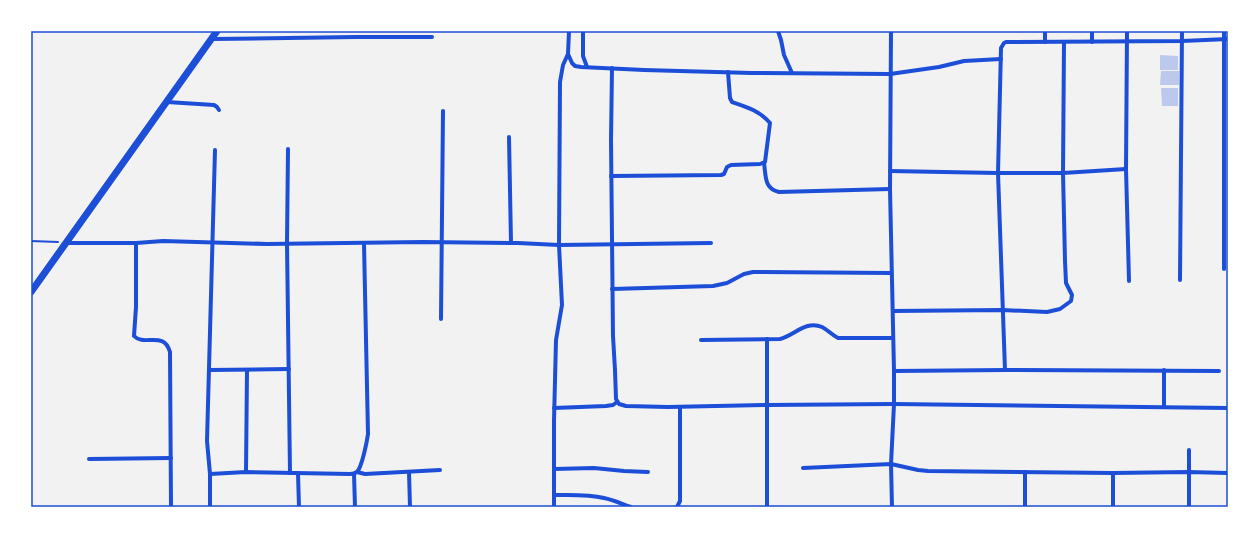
<svg xmlns="http://www.w3.org/2000/svg" width="1259" height="538" viewBox="0 0 1259 538" font-family="'Sofia Sans Condensed',sans-serif">
  <style>
    .building { fill: #bdc9ec }
    .lines { fill: none; stroke-linecap: round; stroke-linejoin: round }
    .path { stroke: #1d4ed8; stroke-width: 2 }
    .minor { stroke: #1d4ed8; stroke-width: 4 }
    .tertiary { stroke: #1d4ed8; stroke-width: 7 }
    .neatline { fill: none; stroke: #1d4ed8; stroke-width: 1.5 }
  </style>
  <rect width="100%" height="100%" fill="#f2f2f2"/>
  <g class="building">
    <path d="M1160,55L1178,56V70H1160Z"/>
    <path d="M1161,71H1179V85H1160Z"/>
    <path d="M1161,88H1178V106H1162Z"/>
  </g>
  <g class="lines">
    <path class="path" d="M31,241L58,242"/>
    <g class="minor">
      <path d="M569,31L568,54L572,63L575,66L581,67L644,70L751,73L890,74L939,67L964,61L1001,59"/>
      <path d="M583,31V56L587,67"/>
      <path d="M778,31L781,40L784,55L792,73"/>
      <path d="M891,31L890,189L894,371V404L891,464L892,507"/>
      <path d="M1092,31V42"/>
      <path d="M1127,31L1126,169L1129,281"/>
      <path d="M1224,31V269"/>
      <path d="M212,39L356,37H432"/>
      <path d="M1045,42V31"/>
      <path d="M612,68L611,140L613,336L615,370L616,399L619,404L626,406L668,407L767,405L894,404L1228,408"/>
      <path d="M167,102L214,105L217,107L219,110"/>
      <path d="M509,137L511,243"/>
      <path d="M288,149L287,243L290,473"/>
      <path d="M764,163C766,176 764,189 779,192L890,189"/>
      <path d="M890,171L997,173H1063L1126,169"/>
      <path d="M611,176L721,175L724,174L727,167L731,165L760,164L765,162L770,123C760,111 747,107 732,102L730,98L728,72"/>
      <path d="M67,243H136L163,241L267,244L423,242L518,243L559,245L711,243"/>
      <path d="M136,243V307L134,336C144,347 164,330 170,352L171,507"/>
      <path d="M1180,280L1182,31"/>
      <path d="M612,289L713,286L727,283L744,274L753,272L891,273"/>
      <path d="M893,311L1002,310L1047,312L1060,309L1071,301L1072,295L1066,283L1065,261L1063,173L1064,42"/>
      <path d="M441,319L443,111"/>
      <path d="M767,339V507"/>
      <path d="M701,340L780,339C795,335 806,320 822,327C828,330 832,335 838,338H893"/>
      <path d="M209,370L289,369"/>
      <path d="M1005,370L998,173L1001,48L1004,43L1006,42L1182,41L1228,39"/>
      <path d="M1164,370V407"/>
      <path d="M894,371L1005,370L1219,371"/>
      <path d="M554,408L606,406L613,405L617,402"/>
      <path d="M1189,450V507"/>
      <path d="M89,459L171,458"/>
      <path d="M803,468L891,464L918,470L928,471L1113,473L1188,472L1228,473"/>
      <path d="M554,469L594,468L624,471L648,472"/>
      <path d="M246,472L247,370"/>
      <path d="M357,472L365,474L440,470"/>
      <path d="M409,472L410,507"/>
      <path d="M298,473L299,507"/>
      <path d="M210,474L246,472L350,474C353,474 354,474 357,472C362,467 367,441 368,434L364,244"/>
      <path d="M354,474L355,507"/>
      <path d="M554,495C570,495 588,494 604,498C614,500 622,504 631,507"/>
      <path d="M210,507V474L207,441L215,150"/>
      <path d="M554,507V421L556,340L562,305L559,245L560,82L563,65L568,54"/>
      <path d="M677,507L680,501V407"/>
      <path d="M1025,507V472"/>
      <path d="M1113,507V473"/>
    </g>
    <path class="tertiary" d="M31,292L217,31"/>
  </g>
  <rect width="1259" height="538" fill="none" stroke="#ffffff" stroke-width="64"/>
  <rect x="32" y="32" width="1195" height="474" class="neatline"/>
</svg>
